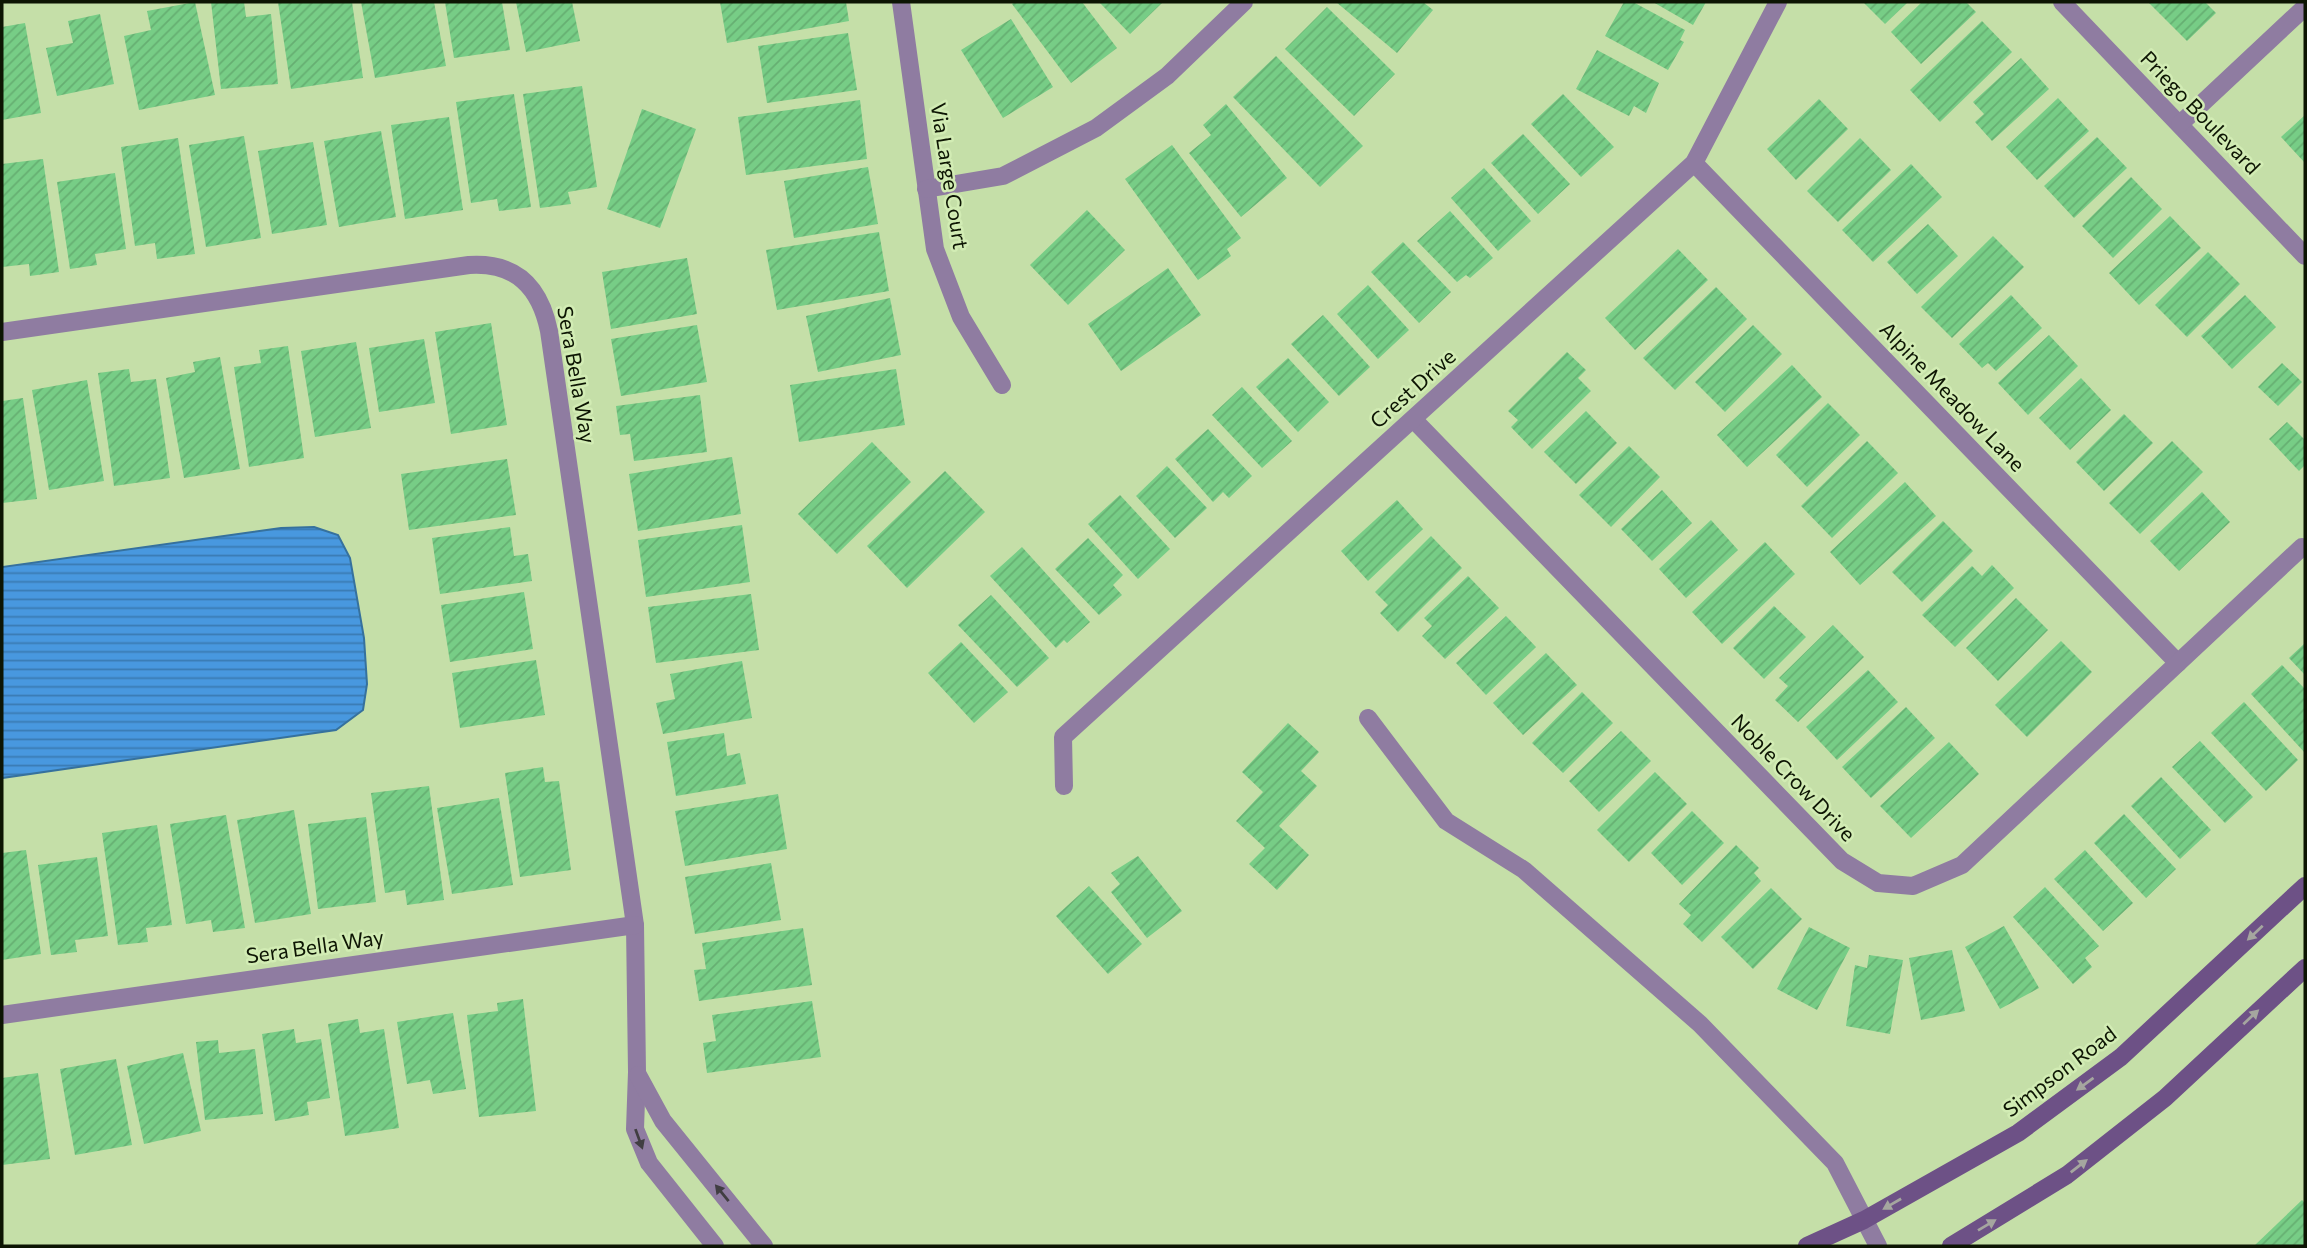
<svg xmlns="http://www.w3.org/2000/svg" width="2307" height="1248" viewBox="0 0 2307 1248" font-family="Commissioner,sans-serif">
  <style>
    .water { fill: url(#water-rules); stroke: #36719d; stroke-width: 2 }
    .building { fill: url(#building-hatch) }
    .lines { fill: none; stroke-linecap: round; stroke-linejoin: round }
    .lane { stroke: #8f7ca1; stroke-width: 18 }
    .street { stroke: #8f7ca1; stroke-width: 18 }
    .secondary { stroke: #6d5186; stroke-width: 18 }
    .oneway { fill: #a5a69f }
    .oneway2 { fill: #413e42 }
    .labels { text-anchor: middle; stroke-width: 5; stroke-linejoin: round; paint-order: stroke }
    .street-label { font-size: 21px; fill: #0d1503; stroke: #d2ecb4 }
  </style>
  <defs>
    <pattern id="water-rules" width="6" height="5" patternUnits="userSpaceOnUse" patternTransform="scale(1.75)"><rect width="6" height="5" fill="#4898df"/><path d="M0 2.5h6" fill="none" stroke="#3a7bb3"/></pattern>
    <pattern id="building-hatch" width="6" height="6" patternUnits="userSpaceOnUse" patternTransform="scale(1.75)"><rect width="6" height="6" fill="#77cd86"/><path d="M-1 1l2-2M0 6l6-6M5 7l2-2" fill="none" stroke="#66af72"/></pattern>
  </defs>
  <rect width="100%" height="100%" fill="#c5dfa8"/>
  <path class="water" d="M314,527L338,535L350,558L364,638L367,684L363,710L336,730L2,778V567L281,528Z"/>
  <g class="building">
    <path d="M195,2L215,95L139,110L124,36L151,30L147,11Z"/>
    <path d="M211,2H244L246,17L271,14L278,84L221,89Z"/>
    <path d="M278,2H352L363,78L291,89Z"/>
    <path d="M361,2H434L446,66L375,78Z"/>
    <path d="M445,2H502L510,50L454,58Z"/>
    <path d="M516,2H572L580,41L526,52Z"/>
    <path d="M720,2H846L849,21L727,43Z"/>
    <path d="M1014,2H1082L1117,48L1071,83L1012,4Z"/>
    <path d="M1099,2H1163L1130,34Z"/>
    <path d="M1336,2H1423L1433,10L1397,53Z"/>
    <path d="M1624,2H1633L1685,30L1680,40L1684,42L1668,70L1605,36Z"/>
    <path d="M1653,2H1706L1693,25Z"/>
    <path d="M1863,2H1908L1885,24Z"/>
    <path d="M1922,2H1966L1976,12L1921,64L1891,32Z"/>
    <path d="M2148,2H2205L2216,13L2187,41Z"/>
    <path d="M1327,7L1395,74L1354,116L1285,49Z"/>
    <path d="M100,14L114,84L57,96L46,48L73,43L68,21Z"/>
    <path d="M1011,19L1053,87L1003,118L961,50Z"/>
    <path d="M1982,21L2012,52L1940,122L1910,90Z"/>
    <path d="M25,23L41,113L2,120V27Z"/>
    <path d="M848,33L857,90L767,103L758,46Z"/>
    <path d="M1597,50L1659,83L1646,113L1634,106L1629,116L1576,89Z"/>
    <path d="M1276,56L1363,146L1320,187L1233,97Z"/>
    <path d="M2021,58L2049,89L1992,141L1975,122L1984,114L1973,102Z"/>
    <path d="M582,86L597,187L568,192L571,204L540,208L523,94Z"/>
    <path d="M514,94L531,207L499,211L497,199L471,203L456,102Z"/>
    <path d="M1563,94L1614,147L1581,177L1531,124Z"/>
    <path d="M2058,98L2089,131L2037,180L2006,147Z"/>
    <path d="M1819,99L1848,129L1796,180L1767,149Z"/>
    <path d="M860,100L867,159L746,175L738,117Z"/>
    <path d="M1226,104L1287,178L1241,217L1189,153L1211,135L1203,125Z"/>
    <path d="M642,109L696,129L660,228L607,209Z"/>
    <path d="M2305,115V163L2281,137Z"/>
    <path d="M449,117L463,210L405,219L391,125Z"/>
    <path d="M381,131L396,217L339,227L324,141Z"/>
    <path d="M1523,134L1570,184L1538,214L1491,163Z"/>
    <path d="M244,136L261,238L206,247L189,145Z"/>
    <path d="M2097,137L2127,168L2074,218L2044,186Z"/>
    <path d="M178,138L195,254L157,259L155,243L135,246L121,147Z"/>
    <path d="M1860,138L1891,170L1838,222L1807,191Z"/>
    <path d="M313,142L327,225L272,234L258,151Z"/>
    <path d="M1172,145L1241,238L1227,249L1231,256L1198,280L1125,179Z"/>
    <path d="M43,159L59,272L30,276L29,264L2,267V164Z"/>
    <path d="M1911,164L1942,197L1873,262L1842,230Z"/>
    <path d="M868,167L878,224L794,238L784,181Z"/>
    <path d="M1484,168L1531,221L1498,251L1451,198Z"/>
    <path d="M115,173L126,249L95,254L97,265L70,269L57,182Z"/>
    <path d="M2131,177L2162,209L2113,258L2082,226Z"/>
    <path d="M1087,210L1125,250L1068,305L1030,265Z"/>
    <path d="M1450,211L1493,258L1470,278L1466,275L1457,282L1417,241Z"/>
    <path d="M2170,216L2201,248L2139,305L2109,273Z"/>
    <path d="M1928,224L1958,256L1917,294L1887,262Z"/>
    <path d="M879,232L889,291L777,310L766,250Z"/>
    <path d="M1993,236L2024,267L1952,338L1921,307Z"/>
    <path d="M1403,242L1451,292L1419,323L1371,272Z"/>
    <path d="M1678,249L1708,280L1635,350L1605,318Z"/>
    <path d="M2208,252L2240,284L2187,337L2155,305Z"/>
    <path d="M687,258L697,314L611,329L602,272Z"/>
    <path d="M1168,268L1201,315L1121,371L1088,324Z"/>
    <path d="M1368,285L1409,330L1378,359L1337,314Z"/>
    <path d="M1716,287L1747,319L1675,390L1643,358Z"/>
    <path d="M2011,295L2042,328L1996,371L1988,363L1982,368L1959,344Z"/>
    <path d="M2245,295L2276,327L2232,369L2201,336Z"/>
    <path d="M890,298L901,355L818,372L806,316Z"/>
    <path d="M1323,315L1370,367L1339,396L1291,344Z"/>
    <path d="M491,323L507,425L451,434L435,332Z"/>
    <path d="M697,325L707,382L621,396L611,339Z"/>
    <path d="M1753,325L1782,354L1725,412L1695,382Z"/>
    <path d="M2049,335L2078,366L2028,415L1998,383Z"/>
    <path d="M424,339L435,403L379,412L369,348Z"/>
    <path d="M356,342L371,428L315,437L301,351Z"/>
    <path d="M288,346L304,458L249,467L234,367L261,363L259,350Z"/>
    <path d="M1567,352L1586,370L1578,378L1591,391L1532,449L1511,427L1518,420L1508,411Z"/>
    <path d="M220,357L240,469L184,478L166,378L195,372L193,362Z"/>
    <path d="M1288,358L1329,402L1298,432L1256,387Z"/>
    <path d="M2282,363L2302,382L2278,406L2258,387Z"/>
    <path d="M1792,365L1822,397L1747,467L1717,435Z"/>
    <path d="M129,369L131,382L156,379L170,478L114,486L98,373Z"/>
    <path d="M896,369L905,425L799,442L790,385Z"/>
    <path d="M2081,378L2111,410L2070,450L2039,418Z"/>
    <path d="M87,380L104,481L49,490L32,390Z"/>
    <path d="M1242,387L1292,441L1262,468L1212,415Z"/>
    <path d="M700,395L707,452L634,461L630,434L620,435L616,406Z"/>
    <path d="M23,398L37,499L2,503V401Z"/>
    <path d="M1828,403L1860,435L1807,487L1776,455Z"/>
    <path d="M1586,411L1617,443L1576,484L1544,452Z"/>
    <path d="M2124,414L2153,443L2104,491L2076,462Z"/>
    <path d="M2287,422L2305,440V465L2299,471L2269,439Z"/>
    <path d="M1208,429L1252,476L1229,498L1223,492L1213,502L1175,459Z"/>
    <path d="M1867,441L1898,473L1832,538L1801,506Z"/>
    <path d="M2172,441L2203,472L2140,534L2109,503Z"/>
    <path d="M872,442L911,482L837,554L798,514Z"/>
    <path d="M1629,446L1660,477L1611,527L1579,495Z"/>
    <path d="M732,457L741,514L638,531L629,474Z"/>
    <path d="M507,459L516,515L409,530L401,474Z"/>
    <path d="M1167,466L1207,508L1175,538L1136,496Z"/>
    <path d="M945,471L985,512L907,588L867,546Z"/>
    <path d="M1905,482L1936,516L1860,585L1830,552Z"/>
    <path d="M1662,490L1692,523L1652,561L1621,529Z"/>
    <path d="M2202,492L2230,522L2179,571L2150,541Z"/>
    <path d="M1120,495L1170,549L1138,579L1088,524Z"/>
    <path d="M1397,500L1423,529L1368,581L1341,551Z"/>
    <path d="M1711,520L1738,550L1686,598L1659,569Z"/>
    <path d="M1943,521L1973,551L1922,602L1892,572Z"/>
    <path d="M742,525L750,582L646,597L638,540Z"/>
    <path d="M510,527L514,556L528,554L532,581L440,594L432,538Z"/>
    <path d="M1431,536L1462,568L1398,632L1380,613L1388,605L1375,592Z"/>
    <path d="M1088,538L1123,575L1113,585L1122,595L1099,615L1055,569Z"/>
    <path d="M1765,542L1795,574L1722,644L1692,612Z"/>
    <path d="M1022,547L1090,622L1067,643L1064,640L1056,648L990,576Z"/>
    <path d="M1992,565L2014,588L1955,647L1922,615L1972,566L1982,576Z"/>
    <path d="M1468,576L1499,608L1445,659L1422,636L1432,626L1424,618Z"/>
    <path d="M524,592L533,649L450,662L441,605Z"/>
    <path d="M751,594L759,650L656,663L648,607Z"/>
    <path d="M991,595L1049,658L1017,687L958,625Z"/>
    <path d="M2016,598L2048,630L1998,681L1966,648Z"/>
    <path d="M1774,606L1806,637L1764,679L1733,648Z"/>
    <path d="M1506,616L1536,647L1486,695L1456,663Z"/>
    <path d="M1833,625L1864,657L1798,722L1775,700L1788,686L1779,678Z"/>
    <path d="M2061,641L2092,672L2027,737L1995,705Z"/>
    <path d="M961,642L1008,692L974,723L928,673Z"/>
    <path d="M2305,643V675L2289,658Z"/>
    <path d="M1546,653L1577,685L1523,735L1493,703Z"/>
    <path d="M536,660L545,715L460,728L452,673Z"/>
    <path d="M742,661L752,718L663,734L656,703L675,699L670,674Z"/>
    <path d="M2282,665L2305,689V753L2251,694Z"/>
    <path d="M1868,670L1898,702L1837,760L1806,727Z"/>
    <path d="M1582,692L1613,723L1563,773L1532,743Z"/>
    <path d="M2244,702L2298,760L2266,791L2211,733Z"/>
    <path d="M1906,707L1935,738L1871,798L1842,767Z"/>
    <path d="M1288,723L1319,752L1301,771L1317,786L1279,826L1309,855L1277,890L1249,864L1265,848L1236,821L1263,792L1242,772Z"/>
    <path d="M1621,731L1651,761L1599,812L1569,781Z"/>
    <path d="M724,733L727,756L740,753L746,784L676,796L667,742Z"/>
    <path d="M2200,741L2253,797L2225,823L2172,767Z"/>
    <path d="M1949,742L1979,774L1911,838L1880,806Z"/>
    <path d="M543,767L545,782L559,781L571,870L520,877L505,773Z"/>
    <path d="M1655,772L1687,804L1629,862L1597,830Z"/>
    <path d="M2161,777L2211,830L2180,859L2131,806Z"/>
    <path d="M429,786L444,900L407,905L405,890L385,893L371,793Z"/>
    <path d="M778,794L787,849L685,866L675,811Z"/>
    <path d="M499,798L513,885L452,894L437,808Z"/>
    <path d="M294,810L311,914L255,923L237,820Z"/>
    <path d="M1692,811L1724,843L1682,885L1651,853Z"/>
    <path d="M2124,814L2176,869L2146,898L2094,843Z"/>
    <path d="M226,815L245,928L213,932L211,920L186,924L170,824Z"/>
    <path d="M366,817L376,902L318,909L308,824Z"/>
    <path d="M157,825L172,925L146,928L148,942L118,945L102,833Z"/>
    <path d="M1736,845L1759,868L1754,873L1761,881L1702,942L1683,924L1691,915L1679,904Z"/>
    <path d="M26,850L41,954L2,960V853Z"/>
    <path d="M2085,850L2133,903L2103,931L2054,879Z"/>
    <path d="M1138,856L1182,911L1147,938L1111,892L1120,884L1111,873Z"/>
    <path d="M97,857L108,936L75,940L77,952L51,955L38,865Z"/>
    <path d="M771,863L781,920L695,934L685,877Z"/>
    <path d="M1089,886L1142,944L1108,974L1056,916Z"/>
    <path d="M2045,887L2099,946L2085,958L2092,967L2073,984L2013,917Z"/>
    <path d="M1771,888L1802,919L1753,969L1721,937Z"/>
    <path d="M2004,926L2039,988L2000,1009L1965,947Z"/>
    <path d="M1809,927L1850,948L1817,1010L1777,989Z"/>
    <path d="M803,928L812,985L699,1001L694,970L706,969L702,943Z"/>
    <path d="M1952,950L1965,1011L1921,1020L1909,958Z"/>
    <path d="M1869,955L1903,960L1890,1034L1846,1026L1855,965L1867,968Z"/>
    <path d="M523,999L536,1111L479,1117L467,1015L498,1011L497,1003Z"/>
    <path d="M812,1001L821,1057L707,1073L703,1043L716,1041L712,1015Z"/>
    <path d="M453,1013L466,1089L433,1094L430,1080L407,1084L397,1022Z"/>
    <path d="M358,1019L360,1033L384,1029L399,1128L345,1136L328,1024Z"/>
    <path d="M294,1029L296,1043L321,1039L330,1098L307,1102L309,1115L275,1121L262,1034Z"/>
    <path d="M218,1040L219,1053L255,1049L263,1114L205,1120L196,1042Z"/>
    <path d="M183,1053L201,1131L144,1144L127,1066Z"/>
    <path d="M116,1059L132,1145L75,1155L60,1069Z"/>
    <path d="M38,1073L50,1159L2,1165V1078Z"/>
    <path d="M2302,1200L2305,1203V1246H2254Z"/>
  </g>
  <g class="lines">
    <path class="lane" d="M1368,718L1446,821L1524,870L1700,1024L1835,1163L1878,1246"/>
    <g class="street">
      <path d="M901,2L935,249L961,317L1002,385"/>
      <path d="M2062,2L2305,256"/>
      <path d="M2180,124L2305,7"/>
      <path d="M1694,163L2178,663"/>
      <path d="M926,189L1003,176L1096,128L1167,76L1244,2"/>
      <path d="M2,332L469,265C516,262 540,287 549,331L635,925L637,1072L635,1129L649,1163L715,1246"/>
      <path d="M1414,420L1842,861L1878,883L1913,886L1962,865L2302,547"/>
      <path d="M1064,786L1063,737L1694,163L1778,2"/>
      <path d="M2,1015L635,925"/>
      <path d="M638,1075L663,1121L764,1246"/>
    </g>
    <g class="secondary">
      <path d="M1807,1246L1864,1220L2018,1133L2121,1057L2305,886"/>
      <path d="M1951,1246L2067,1175L2165,1098L2305,968"/>
    </g>
  </g>
  <defs><path id="oneway-solid" d="M-6-.8H1V-3.2L6.5 0L1 3.2V.8H-6Z" transform="scale(1.75)"/></defs>
  <g class="oneway">
    <use href="#oneway-solid" transform="translate(2255 933) rotate(137)"/>
    <use href="#oneway-solid" transform="translate(2251 1017) rotate(-43)"/>
    <use href="#oneway-solid" transform="translate(2085 1084) rotate(144)"/>
    <use href="#oneway-solid" transform="translate(2079 1166) rotate(-38)"/>
    <use href="#oneway-solid" transform="translate(1892 1204) rotate(150)"/>
    <use href="#oneway-solid" transform="translate(1987 1225) rotate(-31)"/>
  </g>
  <g class="oneway2">
    <use href="#oneway-solid" transform="translate(639 1139) rotate(70)"/>
    <use href="#oneway-solid" transform="translate(722 1193) rotate(-129)"/>
  </g>
  <g class="labels">
    <g class="street-label">
      <text transform="translate(2200 113) rotate(46)" y="7">Priego Boulevard</text>
      <text transform="translate(949 176) rotate(81)" y="7">Via Large Court</text>
      <text transform="translate(576 375) rotate(80)" y="7">Sera Bella Way</text>
      <text transform="translate(1413 389) rotate(-42)" y="7">Crest Drive</text>
      <text transform="translate(1952 397) rotate(46)" y="7">Alpine Meadow Lane</text>
      <text transform="translate(1793 778) rotate(46)" y="7">Noble Crow Drive</text>
      <text transform="translate(315 947) rotate(-8)" y="7">Sera Bella Way</text>
      <text transform="translate(2060 1072) rotate(-37)" y="7">Simpson Road</text>
    </g>
  </g>
  <rect width="2307" height="1248" fill="none" stroke="#0d1503" stroke-width="7"/>
</svg>
